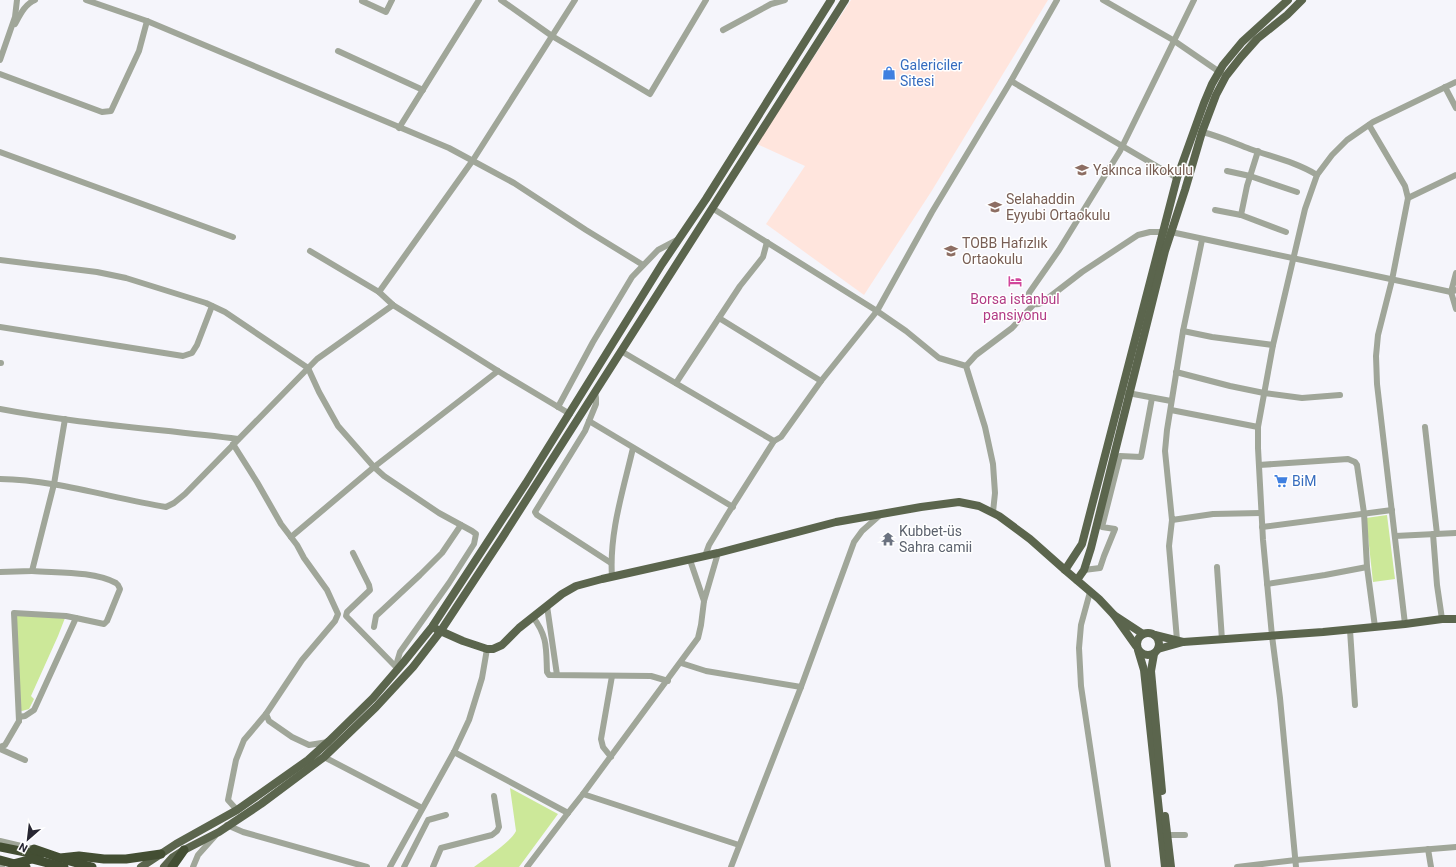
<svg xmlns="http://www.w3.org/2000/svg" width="1456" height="867" viewBox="0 0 1456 867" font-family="Roboto,sans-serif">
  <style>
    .industrial { fill: #ffe5dd }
    .green { fill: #cce899 }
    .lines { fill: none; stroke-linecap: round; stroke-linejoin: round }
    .minor { stroke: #a0a699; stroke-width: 6 }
    .major { stroke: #5b654d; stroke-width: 8 }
    .highway { stroke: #434e33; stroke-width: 9 }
    .labels { text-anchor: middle; stroke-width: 3; stroke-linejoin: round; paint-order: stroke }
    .shop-label { font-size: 14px; fill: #366cbe; stroke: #fff; text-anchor: start }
    .education-label { font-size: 14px; fill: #785e54; stroke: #fff; text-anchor: start }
    .hotel-label { font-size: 14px; fill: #b23c85; stroke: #fff }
    .worship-label { font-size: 14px; fill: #5b616d; stroke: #fff; text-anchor: start }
  </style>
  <rect width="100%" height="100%" fill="#f5f5fb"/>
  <path class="industrial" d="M851,0H1048L931,192L864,295L766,224L805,166L757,144Z"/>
  <g class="green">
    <path d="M1387,515L1395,579L1373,582L1366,518Z"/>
    <path d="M17,615L65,618L58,636L31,696L34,699L29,709L22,711L17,709Z"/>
    <path d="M510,788L558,814L519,867H474C484,859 511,842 516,831Z"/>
  </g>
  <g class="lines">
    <g class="minor">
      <path d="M86,0L147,21L449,148L514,183L586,230L643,265"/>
      <path d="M501,0L552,36L650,94L706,0"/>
      <path d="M1103,0L1173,40L1221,73"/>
      <path d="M1194,0L1120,151L1059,250L1029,293C1028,303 1035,307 1043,302L1082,272L1138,235L1150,232H1171L1451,292L1456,290"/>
      <path d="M362,1L386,12L392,0"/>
      <path d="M15,24C20,15 25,4 35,0"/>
      <path d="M723,30L771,4L785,0"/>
      <path d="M338,51L423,90"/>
      <path d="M0,60L15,17L17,0"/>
      <path d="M0,74L102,112L111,111L139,51L147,21"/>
      <path d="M1011,81L1177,178"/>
      <path d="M1445,87L1456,108"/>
      <path d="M1369,125L1405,186L1408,198L1392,280L1378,335L1376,356L1377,384L1405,624"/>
      <path d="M399,128L479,0"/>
      <path d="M1202,132C1219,136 1234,143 1250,149C1272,157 1296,162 1317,175"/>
      <path d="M0,152L233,237"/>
      <path d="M1227,171L1250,176L1297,192"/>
      <path d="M1408,198L1456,175"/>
      <path d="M712,208L877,311L906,331L939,358L966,366L985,427L993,464L995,493L993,512"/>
      <path d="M1215,210L1241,215L1286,232"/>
      <path d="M1241,215L1247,186L1258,151"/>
      <path d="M1202,240L1183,331L1167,430L1165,451L1172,520L1213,514L1261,513"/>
      <path d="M310,251L379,292L393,305L498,371L570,414"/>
      <path d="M0,260L97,272L126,278L206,303L225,312L308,368L319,392L338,426L374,467L384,476L439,513L472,531L476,534L474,544L449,583L400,652L397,662L399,668"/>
      <path d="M1456,273L1451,292L1456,309"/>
      <path d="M379,292L473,160L575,0"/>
      <path d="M719,318L821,381"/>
      <path d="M0,327L183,356L192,353L197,345L212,306"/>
      <path d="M1183,331L1212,337L1273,345"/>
      <path d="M621,351L774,441"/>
      <path d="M0,363H1"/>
      <path d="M966,366L976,355L1012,328L1034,304"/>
      <path d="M1176,372L1230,386L1264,393L1302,398L1340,395"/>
      <path d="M676,383L740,286L763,257L767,242"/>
      <path d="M595,392L596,398V404L585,431L535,512L537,515L611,563"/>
      <path d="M1128,393L1171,401"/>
      <path d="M558,407L593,342L632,277L658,250L677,240"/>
      <path d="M0,409C79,424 159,429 238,439"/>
      <path d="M1171,410L1258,427"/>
      <path d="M589,421L733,507"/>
      <path d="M1425,427L1437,534"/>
      <path d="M233,444L257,482L281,524L297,545L304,558L327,590L338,614L335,621L302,660L266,714L269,721L292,737L309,745L328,742"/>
      <path d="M1259,465L1348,459L1355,462L1357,465L1364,513L1367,567L1375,627"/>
      <path d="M0,479C56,480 111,498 166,507L174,503L185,494L317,359L393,305"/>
      <path d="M1172,520L1169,546L1177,640"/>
      <path d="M1262,527L1392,510"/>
      <path d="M1433,534L1437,585L1442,619"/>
      <path d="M1395,536L1456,533"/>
      <path d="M291,537L374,467L498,371"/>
      <path d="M353,553L369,585L370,590L347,612L346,616L398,669"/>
      <path d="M705,556L709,545L727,515L774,441L781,437L821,381L877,311L932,212L1011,81L1057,0"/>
      <path d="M690,560L704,601L718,553"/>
      <path d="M1217,567L1222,640"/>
      <path d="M1084,570L1100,568L1104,556L1115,529L1102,527L1120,456L1141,457L1152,398"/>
      <path d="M0,572L32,571L54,484L65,419"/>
      <path d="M612,577C609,533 623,491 633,448"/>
      <path d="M1267,584L1325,575L1367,567"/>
      <path d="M1090,592L1081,625L1079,648L1081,686L1108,867"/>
      <path d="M547,606L557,675"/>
      <path d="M533,617C548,637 546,649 547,672L549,675L651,676L668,681"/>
      <path d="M374,627L376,616L420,575L442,553L461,525"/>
      <path d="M1350,630L1355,705"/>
      <path d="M681,663L706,671L801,687"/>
      <path d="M19,721V717L25,716L34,710L76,618L104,624L107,621L120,589L118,585L116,583C93,571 58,573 32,571"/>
      <path d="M0,747L5,745L19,721L14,613L66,616L76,618"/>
      <path d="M0,749L25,760"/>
      <path d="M454,752L568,813"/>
      <path d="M324,757L422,808"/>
      <path d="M611,757L603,747L601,739L612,676"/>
      <path d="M583,794L739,845"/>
      <path d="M237,810L228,800L236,760L244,740L266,714"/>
      <path d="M227,825L243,832L367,867"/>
      <path d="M1163,835H1185"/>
      <path d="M0,841L34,849"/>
      <path d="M1428,849L1431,867"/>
      <path d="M0,867H2"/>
      <path d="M193,867L198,855L215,836"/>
      <path d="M390,867L454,752L469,720L482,678L487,649"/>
      <path d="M404,867L428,820L446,815"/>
      <path d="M433,867L441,848L492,835L497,831L499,827L494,796"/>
      <path d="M527,867L568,813L583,794L698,638L701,625L704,601"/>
      <path d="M731,867L801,687L854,542L862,531L880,515"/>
      <path d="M1237,867L1296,860L1456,847"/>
      <path d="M1296,867L1280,698L1272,636L1263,540L1258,448V427L1273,345L1305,209L1317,175L1332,155L1347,140L1373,122L1456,82"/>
    </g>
    <g class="major">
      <path d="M1065,570L1082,544L1177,178L1204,103L1212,84L1223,65L1242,42L1288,0"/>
      <path d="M1077,580L1084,570L1091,548L1165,251L1185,190L1202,132L1216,95L1226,76L1241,57L1257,39L1287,15L1302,0"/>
      <path d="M436,629L463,641L487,649H493L502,645L519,628L562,594L576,586L602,579L718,553L836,522L921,507L959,502L979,506L999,516L1030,539L1065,570L1099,599L1114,615"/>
      <circle cx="1148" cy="644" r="11"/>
      <path d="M1155,635L1183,642L1158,649"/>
      <path d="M1183,642L1323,632L1405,624L1442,619H1456"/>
      <path d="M1136,646L1114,615L1143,634"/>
      <path d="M1138,650L1144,670L1165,867"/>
      <path d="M1154,654L1151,671L1162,791"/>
      <path d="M1165,816L1171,867"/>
      <path d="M141,867L176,844L237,810L308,760L329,741L373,698L403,663L432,627L526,483L662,264L706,199L831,0"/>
      <path d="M164,867L173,857L184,850L219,832L261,804L324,757L376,707L413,667L440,632L502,538L845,0"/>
    </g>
    <g class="highway">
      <path d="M0,847L40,855"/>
      <path d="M34,849L60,858L79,856L104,859H126L161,854"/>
      <path d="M0,860L26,867"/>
      <path d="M66,860L92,867"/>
      <path d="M13,864L32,859L64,867"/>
      <path d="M172,867L184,850"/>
    </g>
  </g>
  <defs>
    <g id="shop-bare" transform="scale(1.08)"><path d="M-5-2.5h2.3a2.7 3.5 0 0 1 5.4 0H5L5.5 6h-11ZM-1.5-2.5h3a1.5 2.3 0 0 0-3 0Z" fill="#3f7fe0" stroke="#fff" stroke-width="2.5" paint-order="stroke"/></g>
    <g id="school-bare" transform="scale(1.08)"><path d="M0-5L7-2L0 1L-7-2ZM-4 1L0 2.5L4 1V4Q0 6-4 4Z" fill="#8d6e63" stroke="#fff" stroke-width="2.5" paint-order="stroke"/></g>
    <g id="hotel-bare" transform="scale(1.08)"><path d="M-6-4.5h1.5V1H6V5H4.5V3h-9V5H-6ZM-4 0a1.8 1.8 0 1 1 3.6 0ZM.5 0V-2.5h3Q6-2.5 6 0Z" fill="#d1479c" stroke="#fff" stroke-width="2.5" paint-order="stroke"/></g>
    <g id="supermarket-bare" transform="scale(1.08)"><path d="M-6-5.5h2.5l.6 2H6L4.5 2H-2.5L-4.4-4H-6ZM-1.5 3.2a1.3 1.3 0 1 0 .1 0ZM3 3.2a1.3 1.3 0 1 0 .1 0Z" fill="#3f7fe0" stroke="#fff" stroke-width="2.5" paint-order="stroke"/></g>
    <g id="temple-bare" transform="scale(1.08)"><path d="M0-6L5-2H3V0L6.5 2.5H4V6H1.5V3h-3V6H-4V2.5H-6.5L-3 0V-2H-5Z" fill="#6b7280" stroke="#fff" stroke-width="2.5" paint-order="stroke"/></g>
  </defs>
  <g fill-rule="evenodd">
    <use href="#shop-bare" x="889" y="73"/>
    <use href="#school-bare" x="1082" y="170"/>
    <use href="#school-bare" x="995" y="207"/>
    <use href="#school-bare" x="951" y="251"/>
    <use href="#hotel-bare" x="1015" y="281"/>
    <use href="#supermarket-bare" x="1281" y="481"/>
    <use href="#temple-bare" x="888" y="539"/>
  </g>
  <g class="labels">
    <g class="shop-label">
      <text x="900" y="70">Galericiler<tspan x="900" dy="16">Sitesi</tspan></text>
      <text x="1292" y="486">BiM</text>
    </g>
    <g class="education-label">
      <text x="1093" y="175">Yakınca ilkokulu</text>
      <text x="1006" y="204">Selahaddin<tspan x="1006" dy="16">Eyyubi Ortaokulu</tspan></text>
      <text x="962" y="248">TOBB Hafızlık<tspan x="962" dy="16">Ortaokulu</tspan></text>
    </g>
    <g class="hotel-label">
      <text x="1015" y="304">Borsa istanbul<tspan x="1015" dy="16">pansiyonu</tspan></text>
    </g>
    <g class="worship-label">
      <text x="899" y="536">Kubbet-üs<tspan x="899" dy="16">Sahra camii</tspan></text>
    </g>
  </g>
  <g transform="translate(28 839) rotate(208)" stroke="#ffffff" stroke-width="3" paint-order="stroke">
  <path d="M0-3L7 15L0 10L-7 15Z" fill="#272632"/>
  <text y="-6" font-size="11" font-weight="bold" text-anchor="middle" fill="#272632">N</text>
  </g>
</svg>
